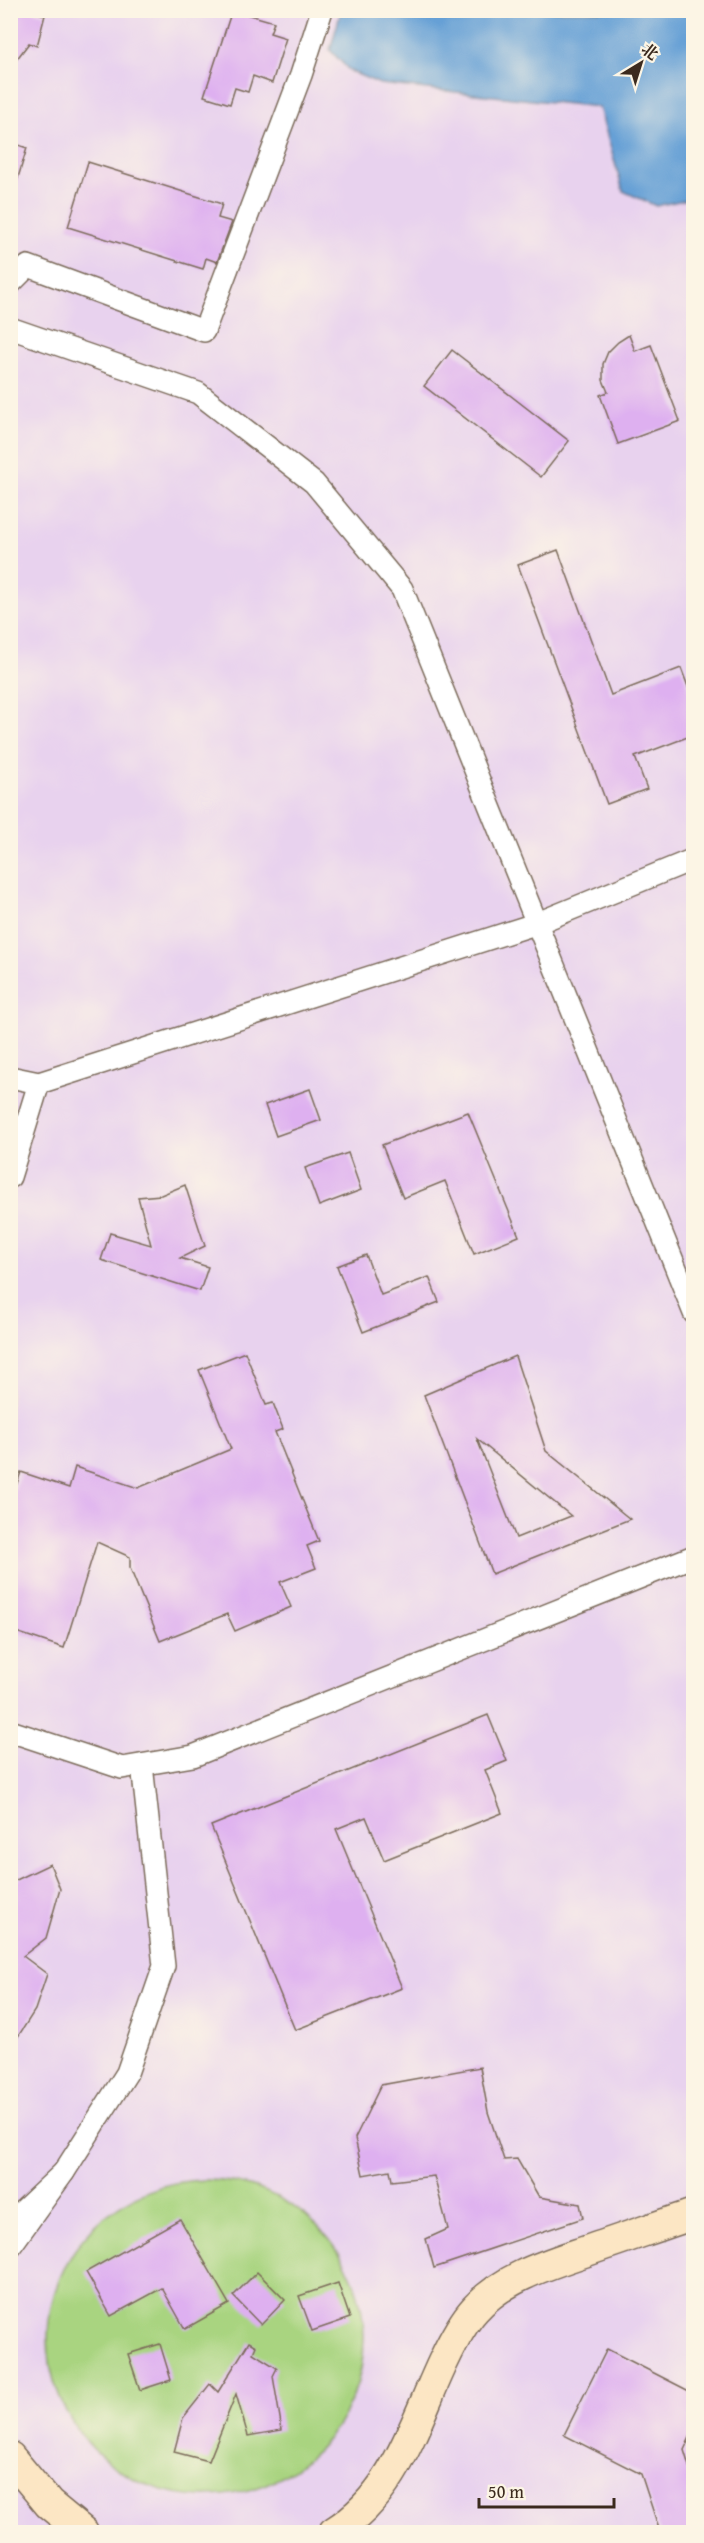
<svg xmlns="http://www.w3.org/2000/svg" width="704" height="2543" viewBox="0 0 704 2543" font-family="'Gentium Book Plus','Noto Serif SC',serif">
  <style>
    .built { fill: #e8d2ee }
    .green { fill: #a9d480; stroke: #727f4f; stroke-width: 1.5 }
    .water { fill: #66a0d6; stroke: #50657a; stroke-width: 1.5 }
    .building { fill: #deb0f0; fill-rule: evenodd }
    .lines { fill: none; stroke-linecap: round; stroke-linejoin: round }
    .minor-casing { stroke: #7b6b5a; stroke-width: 24 }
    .secondary-casing { stroke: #7b6b5a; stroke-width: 33 }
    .minor { stroke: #fff; stroke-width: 21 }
    .secondary { stroke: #fce6c4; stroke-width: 30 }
  </style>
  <rect width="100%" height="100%" fill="#fcf5e5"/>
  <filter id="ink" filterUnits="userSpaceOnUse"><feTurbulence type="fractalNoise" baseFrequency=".0167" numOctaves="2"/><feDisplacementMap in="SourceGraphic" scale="12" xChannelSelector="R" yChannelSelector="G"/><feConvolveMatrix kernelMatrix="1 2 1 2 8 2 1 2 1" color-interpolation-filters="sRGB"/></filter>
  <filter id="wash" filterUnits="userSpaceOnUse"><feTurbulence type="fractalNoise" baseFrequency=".008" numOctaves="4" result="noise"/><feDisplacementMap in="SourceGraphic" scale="24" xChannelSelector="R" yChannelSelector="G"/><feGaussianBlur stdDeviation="1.35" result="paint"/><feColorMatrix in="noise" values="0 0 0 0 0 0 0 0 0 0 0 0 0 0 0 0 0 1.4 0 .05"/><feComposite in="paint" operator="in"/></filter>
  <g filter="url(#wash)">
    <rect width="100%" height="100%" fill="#f3e4c8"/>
    <rect class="built" x="11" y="11" width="682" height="2521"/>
    <circle class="green" cx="206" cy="2338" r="158"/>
    <path class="water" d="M341,11H693V198L656,206L623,191L599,107L380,84L350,71L330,50Z"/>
    <g id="blocks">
      <g class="building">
        <path d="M10,10H29L45,15L37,46L29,43L10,68Z"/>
        <path d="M232,10L274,22L270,33L286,38L272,83L253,76L248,92L235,88L230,104L204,96Z"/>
        <path d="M10,142L27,148L14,191L10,190Z"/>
        <path d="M88,162L222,204L218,218L232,222L217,262L206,258L203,269L68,227Z"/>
        <path d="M629,335L635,351L651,345L680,421L618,444L600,395L608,392L603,380V364L608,352L618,342Z"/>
        <path d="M452,350L569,441L541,477L424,386Z"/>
        <path d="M558,550L611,695L681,668L693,700V735L635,757L647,789L607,804L518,565Z"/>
        <path d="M310,1089L321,1120L276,1136L265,1105Z"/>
        <path d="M468,1112L519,1236L474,1254L445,1181L403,1198L382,1145Z"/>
        <path d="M348,1153L361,1190L319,1206L305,1168Z"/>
        <path d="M185,1185L205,1246L180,1258L208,1267L200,1291L101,1260L110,1233L151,1245L138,1197L161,1195Z"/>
        <path d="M366,1255L381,1295L429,1277L439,1302L363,1332L337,1266Z"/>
        <path d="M245,1352L266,1405L273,1403L283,1429L275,1432L319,1541L307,1546L316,1568L280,1582L291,1607L235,1631L227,1614L160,1641L130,1568V1557L97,1542L64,1648L10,1630V1503L21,1472L69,1488L75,1467L138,1488L231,1449L199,1370Z"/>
        <path d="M515,1356L546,1451L630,1519L492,1574L424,1395ZM477,1439L571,1516L516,1538Z"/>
        <path d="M488,1715L507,1761L485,1770L502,1813L384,1860L366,1817L336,1829L402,1988L295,2030L211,1826Z"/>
        <path d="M50,1864L60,1889L46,1938L23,1956L47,1974L35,2010L10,2049V1883Z"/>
        <path d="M480,2067L488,2112L504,2160L517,2159L539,2197L580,2204L583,2218L434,2268L426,2239L448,2229L434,2176L392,2181L390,2170L363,2175L355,2138L381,2085Z"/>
        <path d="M180,2219L229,2304L185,2329L162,2288L111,2316L86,2272Z"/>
        <path d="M257,2272L285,2300L261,2325L233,2296Z"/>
        <path d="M338,2283L350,2318L312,2331L299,2296Z"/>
        <path d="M249,2342L256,2346L253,2353L277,2368L273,2376L282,2430L248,2436L236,2394L209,2461L174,2452L183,2418L210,2384L218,2392Z"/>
        <path d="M160,2344L171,2380L140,2390L128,2354Z"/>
        <path d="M607,2349L693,2393V2431L684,2450L693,2479V2532H660L641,2474L564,2435Z"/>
      </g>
    </g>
  </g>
  <g filter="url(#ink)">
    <use href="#blocks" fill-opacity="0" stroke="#7b6b5a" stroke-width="1.5"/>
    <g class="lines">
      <g class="minor-casing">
        <g id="minor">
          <path d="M10,284L28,266L204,331L301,75L322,10"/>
          <path d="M10,328L198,393L314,483L402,589L694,1313"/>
          <path d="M10,1077L39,1083L535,924L694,859"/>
          <path d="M10,1177L39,1083"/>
          <path d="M10,1731L122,1768L193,1756L694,1556"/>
          <path d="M64,2172L127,2073L164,1966L142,1765"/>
          <path d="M10,2223L64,2172L10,2247"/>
        </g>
      </g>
      <g class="secondary-casing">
        <g id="secondary">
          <path d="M10,2457L49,2504L83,2532"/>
          <path d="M334,2532C397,2493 414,2423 444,2360C452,2343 462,2323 475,2309C506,2275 553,2263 595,2248C628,2237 661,2225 694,2214"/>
        </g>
      </g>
      <use href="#minor" class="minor"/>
      <use href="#secondary" class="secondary"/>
    </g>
  </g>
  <rect width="704" height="2543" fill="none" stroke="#fcf5e5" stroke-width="36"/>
  <g transform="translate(641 63) rotate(38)" stroke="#fcf5e5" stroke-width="4.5" paint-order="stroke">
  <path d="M0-4.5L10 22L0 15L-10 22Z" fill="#3b2a1e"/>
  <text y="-9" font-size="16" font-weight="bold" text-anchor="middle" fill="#3b2a1e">北</text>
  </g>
  <path d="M479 2498v9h135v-9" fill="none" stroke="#3b2a1e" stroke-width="3"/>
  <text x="488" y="2498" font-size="18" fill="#3b2a1e" stroke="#fcf5e5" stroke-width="4.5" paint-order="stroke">50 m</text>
</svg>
